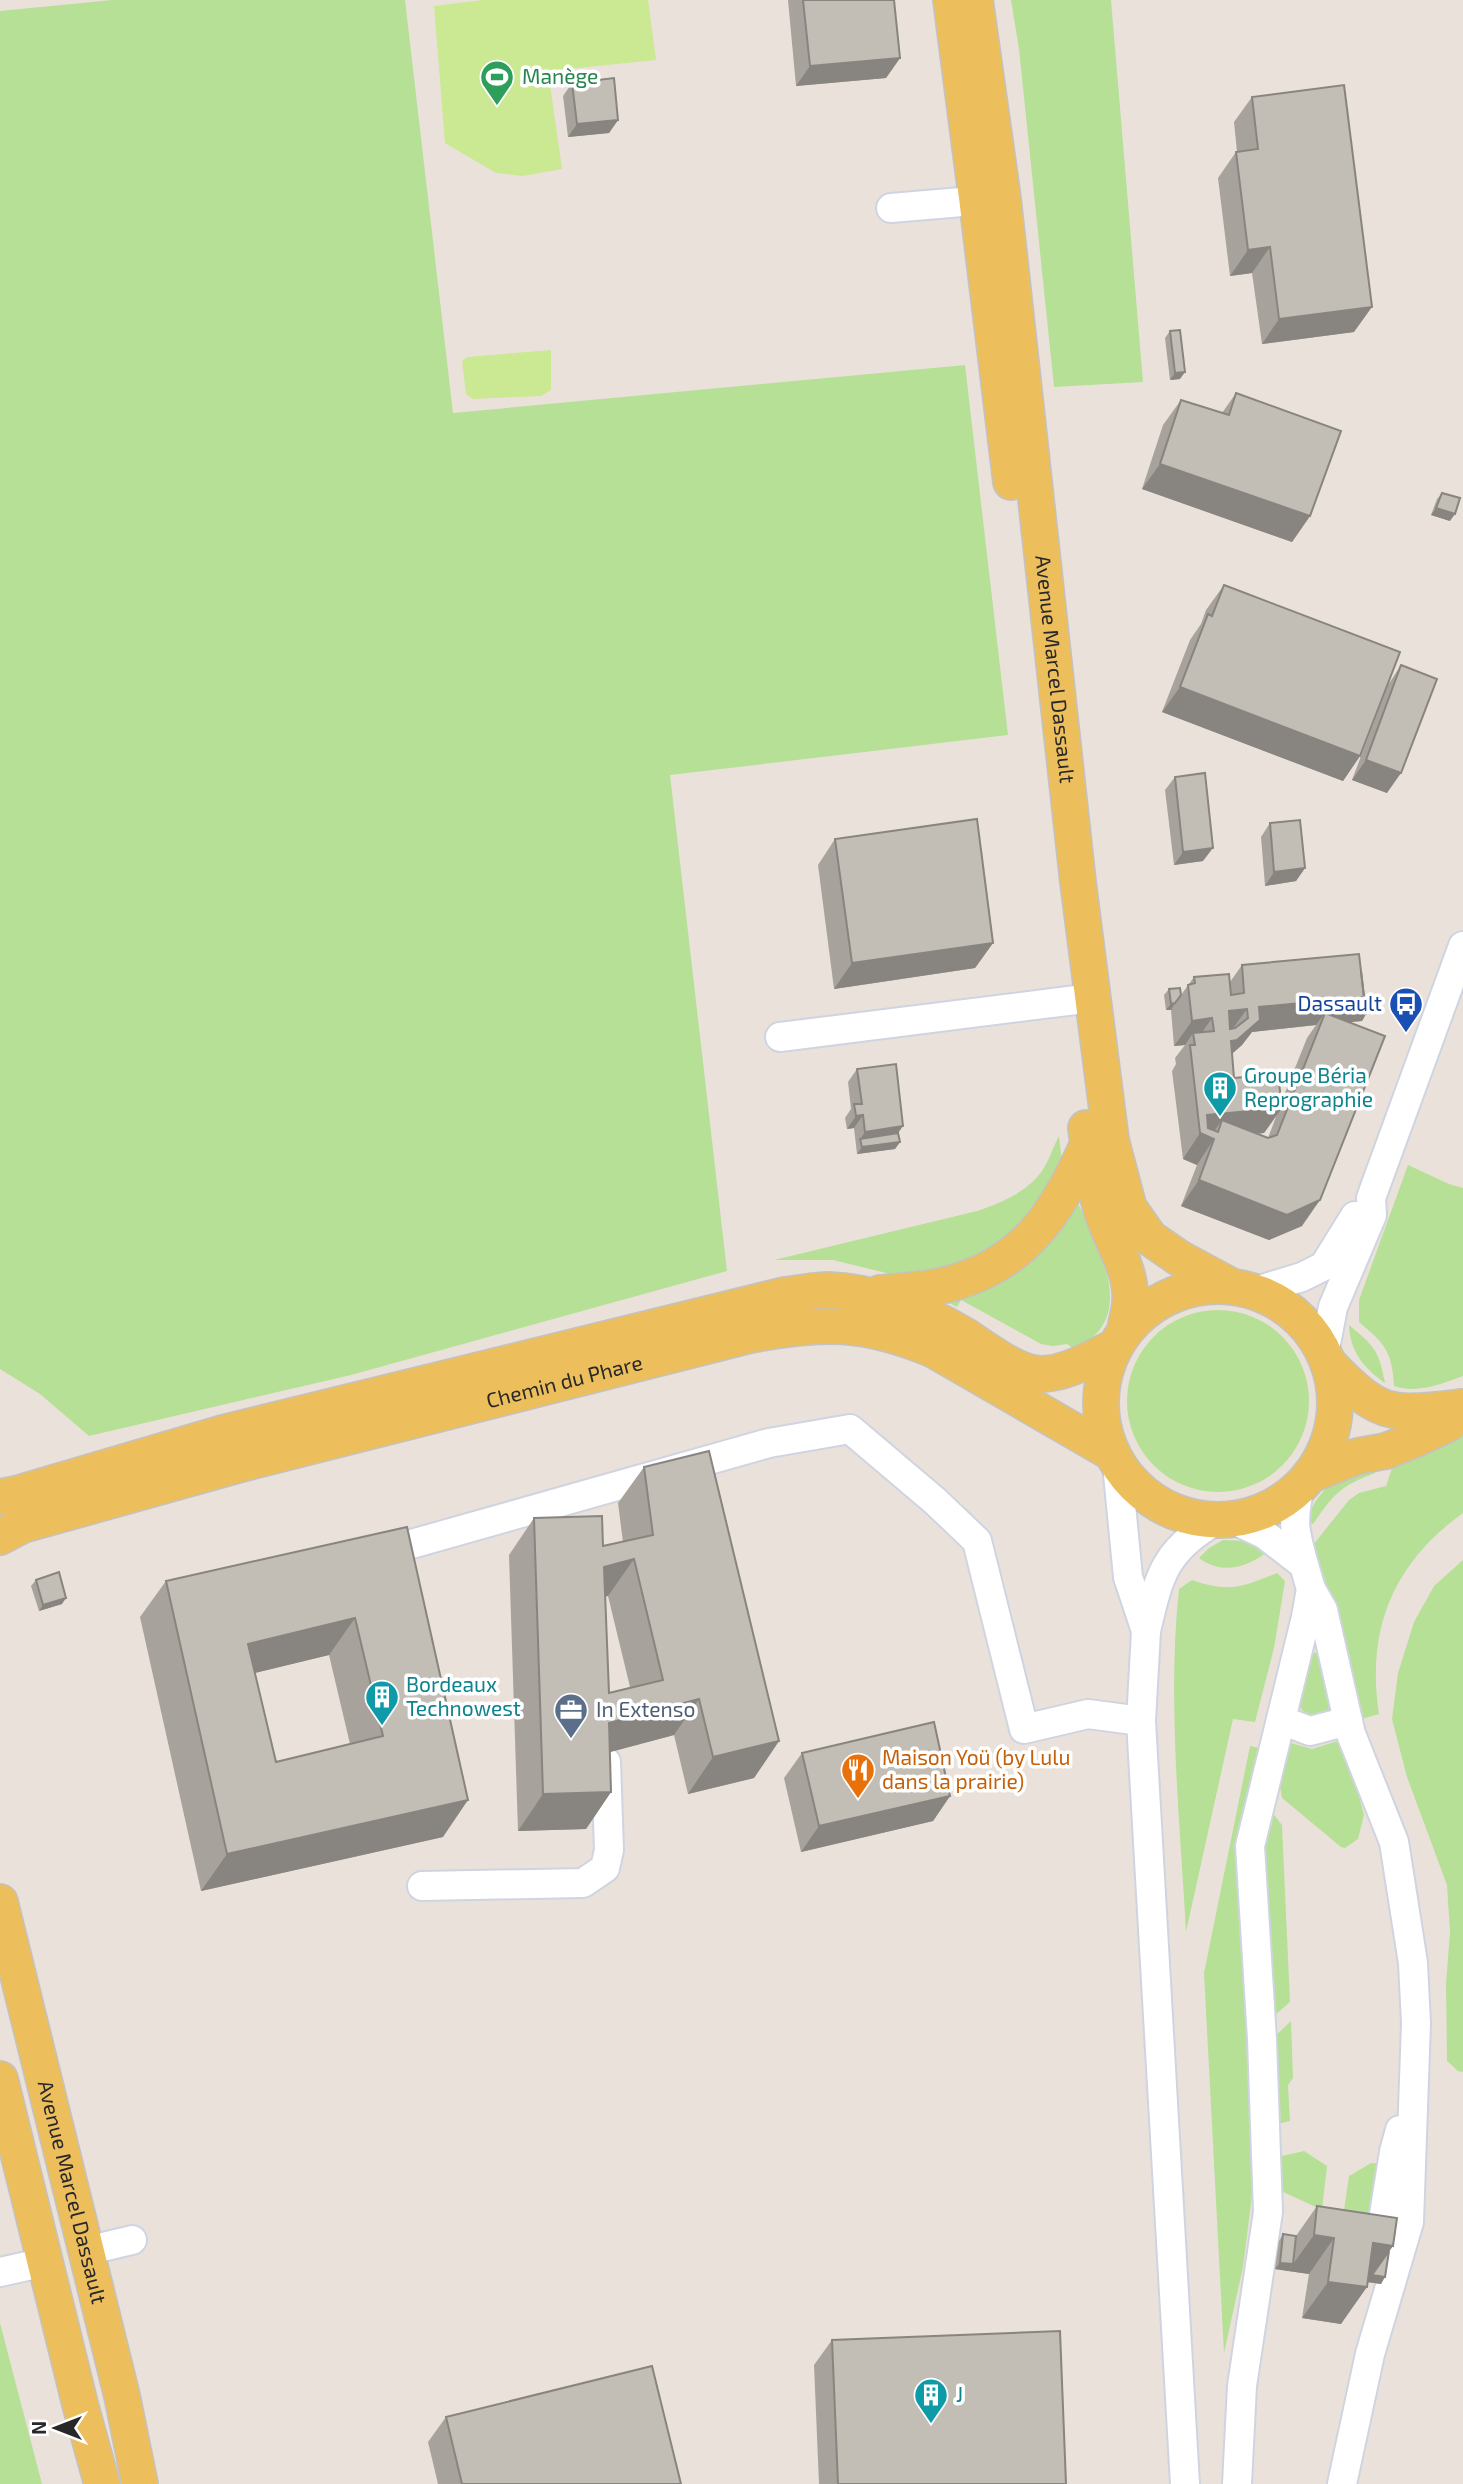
<svg xmlns="http://www.w3.org/2000/svg" width="1463" height="2484" viewBox="0 0 1463 2484" font-family="'Exo 2',sans-serif">
  <style>
    .green { fill: #b6e096 }
    .pitch { fill: #cbe892 }
    .lines { fill: none; stroke-linecap: round; stroke-linejoin: round }
    .minor-casing { stroke: #cfd4e1; stroke-width: 32 }
    .major-casing { stroke: #c3c3c3; stroke-width: 38 }
    .minor { stroke: #fff; stroke-width: 28 }
    .major { stroke: #edbe5c; stroke-width: 35 }
    .wall { fill: #a7a39c; fill-rule: evenodd }
    .shaded-wall { fill: #88847f }
    .building { fill: #c2bdb5; stroke: #88847f; stroke-width: 2; fill-rule: evenodd }
    .labels { text-anchor: middle; stroke-width: 7; stroke-linejoin: round; paint-order: stroke }
    .leisure-label { font-size: 21px; fill: #27864d; stroke: #fff; text-anchor: start }
    .street-label { font-size: 21px; fill: #282828; stroke: #fff }
    .transit-label { font-size: 21px; fill: #164399; stroke: #fff; text-anchor: end }
    .culture-label { font-size: 21px; fill: #0d838f; stroke: #fff; text-anchor: start }
    .service-label { font-size: 21px; fill: #4e5e75; stroke: #fff; text-anchor: start }
    .food-label { font-size: 21px; fill: #c56008; stroke: #fff; text-anchor: start }
  </style>
  <rect width="100%" height="100%" fill="#eae2da"/>
  <g class="green">
    <path d="M112,0H405L453,413L965,365L1008,735L670,775L727,1271L351,1375L89,1436L40,1394L0,1369V11Z"/>
    <path d="M1011,0H1111L1143,382L1054,387L1019,49Z"/>
    <path d="M1059,1136L1064,1179L992,1258L911,1279L833,1260H774L977,1211C1002,1202 1026,1193 1042,1171C1049,1161 1053,1147 1059,1136Z"/>
    <path d="M1408,1165L1449,1184L1463,1188V1376C1441,1384 1417,1394 1394,1386C1392,1351 1385,1344 1359,1322V1300Z"/>
    <path d="M1073,1202L1078,1203C1099,1249 1140,1319 1074,1349L1067,1344L1053,1346L1041,1344L961,1300L957,1307L936,1296Z"/>
    <circle cx="1218" cy="1401" r="91"/>
    <path d="M1349,1325C1374,1346 1379,1350 1385,1383C1364,1368 1350,1352 1349,1325Z"/>
    <path d="M1463,1434V1513C1393,1563 1366,1630 1379,1714L1354,1721L1330,1594L1313,1545L1349,1500L1359,1493L1386,1486L1395,1460L1454,1440Z"/>
    <path d="M1375,1463V1473C1340,1486 1334,1494 1313,1524L1307,1521C1311,1504 1326,1485 1342,1475C1351,1470 1364,1467 1375,1463Z"/>
    <path d="M1223,1540L1248,1541L1270,1550C1248,1567 1223,1576 1199,1558L1209,1548Z"/>
    <path d="M1463,1560V2072L1458,2071L1447,2061L1446,1984L1450,1932L1447,1885L1407,1777L1392,1719L1398,1673L1414,1622L1434,1586Z"/>
    <path d="M1277,1573L1285,1581L1274,1648L1255,1722L1233,1719L1186,1932C1180,1820 1167,1700 1179,1589L1192,1580C1230,1593 1241,1587 1277,1573Z"/>
    <path d="M1309,1652L1324,1654L1332,1708C1322,1723 1302,1717 1297,1701Z"/>
    <path d="M1344,1739L1364,1815L1358,1839L1345,1848L1341,1847L1282,1798L1278,1775L1287,1742L1312,1749Z"/>
    <path d="M1250,1746L1260,1748L1255,2171L1243,2267L1224,2353L1204,1973Z"/>
    <path d="M1267,1806L1282,1825L1290,2002L1267,2022L1258,1847Z"/>
    <path d="M1291,2021L1293,2078L1288,2085L1290,2121L1274,2125L1269,2042Z"/>
    <path d="M1304,2151L1327,2166L1322,2210L1277,2189L1282,2156Z"/>
    <path d="M1371,2163L1408,2166V2203L1341,2231L1349,2176Z"/>
    <path d="M0,2323L42,2484H0Z"/>
  </g>
  <g class="pitch">
    <path d="M483,0H648L656,60L548,71L562,169L523,176L496,173L445,143L434,6Z"/>
    <path d="M551,350V390L541,396L473,399L466,394L462,361L467,357Z"/>
  </g>
  <g class="lines">
    <g class="minor-casing">
      <g id="minor">
        <path d="M891,208L997,199"/>
        <path d="M780,1037L1092,998"/>
        <path d="M1256,1291L1302,1277L1324,1266L1355,1216"/>
        <path d="M1324,1354L1333,1307L1372,1215L1371,1198L1463,946"/>
        <path d="M1117,1464L1128,1577L1146,1631C1159,1576 1164,1550 1217,1520"/>
        <path d="M1232,1519L1264,1534L1304,1565C1294,1529 1292,1522 1300,1486"/>
        <path d="M408,1545L769,1443L850,1429L935,1501L977,1541L1024,1729L1088,1714L1141,1721"/>
        <path d="M1304,1565L1311,1589L1323,1610L1351,1734L1394,1842L1413,1963L1416,2023L1409,2222L1370,2354L1342,2484"/>
        <path d="M1146,1631L1141,1721L1185,2484"/>
        <path d="M1281,1720L1310,1731L1348,1721"/>
        <path d="M422,1886L583,1883L605,1868L609,1850L606,1762"/>
        <path d="M86,2251L132,2240"/>
        <path d="M1378,2252L1394,2152L1400,2130"/>
        <path d="M0,2272L45,2262"/>
        <path d="M1237,2484L1242,2386L1268,2212L1262,2039L1250,1846L1306,1617L1311,1589"/>
      </g>
    </g>
    <g class="major-casing">
      <g id="major">
        <path d="M951,0L977,201L1011,482"/>
        <path id="s1" d="M975,0L1003,199L1078,882L1111,1140L1129,1208L1150,1238L1179,1258L1229,1285"/>
        <path d="M1086,1128C1090,1157 1094,1187 1103,1215C1113,1244 1133,1272 1130,1304C1129,1313 1126,1322 1125,1331"/>
        <circle cx="1218" cy="1403" r="117"/>
        <path d="M880,1293C902,1291 924,1290 945,1285C1024,1266 1057,1213 1088,1144"/>
        <path d="M1328,1363C1381,1418 1389,1415 1463,1407"/>
        <path d="M1310,1475L1358,1456L1386,1451L1416,1439L1448,1424L1463,1411"/>
        <path d="M0,1497L16,1494L223,1433L785,1295C799,1294 814,1290 828,1290C877,1292 922,1310 964,1335C984,1348 1016,1373 1040,1374C1067,1374 1091,1358 1115,1347"/>
        <path id="s2" d="M0,1537L23,1525L245,1463L750,1335C823,1321 864,1321 934,1350L1112,1453"/>
        <path id="s3" d="M0,1902L122,2396L140,2484"/>
        <path d="M0,2079L80,2404L102,2484"/>
      </g>
    </g>
    <use href="#minor" class="minor"/>
    <use href="#major" class="major"/>
  </g>
  <g class="wall">
    <path d="M788,0H894L900,58L886,78L796,86Z"/>
    <path d="M572,83L618,120L609,133L568,137L563,96Z"/>
    <path d="M1252,97L1354,332L1262,344L1252,273L1230,276L1218,178L1236,152H1237L1234,122Z"/>
    <path d="M1170,331L1180,379L1170,380L1165,338Z"/>
    <path d="M1236,393L1310,516L1292,542L1142,489L1163,425L1181,400L1222,413Z"/>
    <path d="M1442,493L1450,521L1431,515L1437,499Z"/>
    <path d="M1224,585L1360,756L1343,781L1162,712L1190,640L1201,624L1206,610Z"/>
    <path d="M1401,665L1387,793L1352,780L1388,685Z"/>
    <path d="M1175,777L1203,861L1174,865L1165,790Z"/>
    <path d="M1270,823L1305,868L1296,881L1265,886L1261,837Z"/>
    <path d="M835,839L993,943L975,968L834,989L818,865Z"/>
    <path d="M1242,965L1366,1014L1362,1021L1348,1022L1302,1226L1269,1240L1181,1206L1197,1165L1183,1159L1172,1071L1176,1064L1175,1058L1185,1045L1174,1046L1171,1010H1166L1164,995L1169,989L1181,995L1194,977L1230,982ZM1316,1025L1307,1038L1281,1103L1234,1078L1232,1054L1242,1045L1252,1032ZM1277,1114L1268,1138L1257,1134L1264,1133Z"/>
    <path d="M857,1069L898,1133L900,1142L895,1149L857,1154L854,1128L847,1129L845,1118L851,1109L848,1082Z"/>
    <path d="M644,1467L779,1741L754,1778L688,1794L674,1735L610,1752L611,1792L586,1829L518,1831L509,1555L534,1518L603,1546L623,1542L618,1503ZM605,1596H608L630,1687L609,1693Z"/>
    <path d="M407,1527L443,1837L201,1891L140,1617L166,1581ZM329,1655L350,1744L276,1762L254,1673Z"/>
    <path d="M36,1580L62,1604L39,1611L31,1586Z"/>
    <path d="M802,1753L950,1796L933,1821L801,1852L784,1778Z"/>
    <path d="M1317,2206L1393,2246L1389,2251L1381,2284L1367,2282L1341,2324L1302,2318L1309,2274L1275,2269L1279,2241L1283,2234L1296,2236Z"/>
    <path d="M832,2340L1066,2484H819L814,2365Z"/>
    <path d="M446,2417L681,2484H438L428,2442Z"/>
  </g>
  <g class="shaded-wall">
    <path d="M900,58L886,78L796,86L810,66Z"/>
    <path d="M618,120L609,133L568,137L577,124Z"/>
    <path d="M1270,247L1252,273L1230,276L1248,250Z"/>
    <path d="M1372,307L1354,332L1262,344L1279,319Z"/>
    <path d="M1185,372L1180,379L1170,380L1175,373Z"/>
    <path d="M1160,464L1310,516L1292,542L1142,489Z"/>
    <path d="M1436,508L1455,514L1450,521L1431,515Z"/>
    <path d="M1180,687L1360,756L1343,781L1162,712Z"/>
    <path d="M1366,760L1401,773L1387,793L1352,780Z"/>
    <path d="M1213,848L1203,861L1174,865L1183,852Z"/>
    <path d="M1305,868L1296,881L1265,886L1274,872Z"/>
    <path d="M993,943L975,968L834,989L852,963Z"/>
    <path d="M1364,997L1366,1014L1362,1021L1320,1025L1325,1013L1316,1025L1252,1032L1242,1045L1219,1065L1231,1041L1259,1007Z"/>
    <path d="M1175,1003L1171,1010H1166L1171,1004Z"/>
    <path d="M1247,1009L1229,1034V1011Z"/>
    <path d="M1212,1018L1194,1044L1193,1033L1185,1045L1174,1046L1192,1021Z"/>
    <path d="M1282,1108L1264,1133L1213,1138L1218,1132L1222,1120L1210,1137L1214,1139L1197,1165L1183,1159L1200,1133L1207,1115Z"/>
    <path d="M863,1115L854,1128L847,1129L856,1116Z"/>
    <path d="M903,1126L894,1139H860L856,1145L865,1132Z"/>
    <path d="M900,1142L895,1149L857,1154L862,1147Z"/>
    <path d="M1199,1180L1320,1200L1302,1226L1269,1240L1181,1206Z"/>
    <path d="M634,1559L608,1596L579,1603L604,1567Z"/>
    <path d="M66,1598L62,1604L39,1611L43,1605Z"/>
    <path d="M355,1618L329,1655L222,1681L248,1644Z"/>
    <path d="M699,1699L674,1735L584,1759L609,1723Z"/>
    <path d="M779,1741L754,1778L688,1794L713,1757Z"/>
    <path d="M611,1792L586,1829L518,1831L543,1794Z"/>
    <path d="M950,1796L933,1821L801,1852L819,1826Z"/>
    <path d="M468,1800L443,1837L201,1891L227,1854Z"/>
    <path d="M1314,2235L1334,2238L1309,2274L1288,2271Z"/>
    <path d="M1373,2243L1393,2246L1372,2275L1385,2277L1381,2284L1347,2279Z"/>
    <path d="M1280,2263L1293,2264L1288,2271L1275,2269Z"/>
    <path d="M1328,2282L1367,2287L1341,2324L1302,2318Z"/>
  </g>
  <g class="building">
    <path d="M803,0H894L900,58L810,66Z"/>
    <path d="M614,78L618,120L577,124L572,83Z"/>
    <path d="M1344,85L1372,307L1279,319L1270,247L1248,250L1236,152L1258,149L1252,97Z"/>
    <path d="M1180,330L1185,372L1175,373L1170,331Z"/>
    <path d="M1236,393L1341,431L1310,516L1160,464L1181,400L1229,415Z"/>
    <path d="M1442,493L1460,498L1455,514L1436,508Z"/>
    <path d="M1224,585L1400,652L1360,756L1180,687L1208,614L1212,616Z"/>
    <path d="M1401,665L1437,679L1401,773L1366,760Z"/>
    <path d="M1205,773L1213,848L1183,852L1175,777Z"/>
    <path d="M977,819L993,943L852,963L835,839Z"/>
    <path d="M1300,820L1305,868L1274,872L1270,823Z"/>
    <path d="M1359,954L1364,997L1259,1007L1260,1020L1237,1040L1231,1041L1234,1078L1278,1074L1282,1108L1207,1115L1208,1128L1218,1132L1222,1120L1268,1138L1277,1135L1325,1013L1385,1036L1320,1200L1287,1215L1199,1180L1214,1139L1200,1133L1190,1045H1195L1193,1033L1214,1031L1212,1018L1192,1021L1188,985L1195,983L1194,977L1229,974L1231,995L1244,993L1242,965ZM1247,1009L1248,1018L1235,1028L1230,1029L1229,1011Z"/>
    <path d="M1361,971L1366,1014L1350,1016L1364,997Z"/>
    <path d="M1180,988L1181,995L1175,1003L1171,1004L1169,989Z"/>
    <path d="M896,1064L903,1126L865,1132L863,1115L856,1116L854,1104H862L857,1069Z"/>
    <path d="M898,1133L900,1142L862,1147L860,1139Z"/>
    <path d="M709,1451L779,1741L713,1757L699,1699L609,1723L611,1792L543,1794L534,1518L602,1516L603,1546L653,1535L644,1467ZM634,1559L663,1680L609,1693L604,1567Z"/>
    <path d="M407,1527L468,1800L227,1854L166,1581ZM355,1618L383,1736L276,1762L248,1644Z"/>
    <path d="M59,1572L66,1598L43,1605L36,1580Z"/>
    <path d="M934,1722L950,1796L819,1826L802,1753Z"/>
    <path d="M1317,2206L1397,2218L1393,2246L1373,2243L1367,2287L1328,2282L1334,2238L1314,2235Z"/>
    <path d="M1283,2234L1296,2236L1293,2264L1280,2263Z"/>
    <path d="M1389,2251L1385,2277L1372,2275Z"/>
    <path d="M1060,2331L1066,2484H838L832,2340Z"/>
    <path d="M652,2366L681,2484H462L446,2417Z"/>
  </g>
  <defs>
    <g id="stadium-pin" transform="scale(1.75)"><path d="M0 17L-7.5 6A9.5 9.5 0 1 1 7.5 6Z" fill="#2e9e5b" stroke="#fff"/><path d="M0-5a6.5 5 0 1 0 0 10a6.5 5 0 1 0 0-10ZM-3.5-1.8h7v3.6h-7Z" fill="#fff"/></g>
    <g id="bus-pin" transform="scale(1.75)"><path d="M0 17L-7.5 6A9.5 9.5 0 1 1 7.5 6Z" fill="#1a4fb4" stroke="#fff"/><path d="M-5-6H5V4H4V6H2V4H-2V6H-4V4H-5ZM-3.5-4V0h7V-4ZM-3.5 1.2v1.5H-2V1.2ZM2 1.2v1.5H3.5V1.2Z" fill="#fff"/></g>
    <g id="building-pin" transform="scale(1.75)"><path d="M0 17L-7.5 6A9.5 9.5 0 1 1 7.5 6Z" fill="#0f9aa8" stroke="#fff"/><path d="M-4-6H4V6H1V3H-1V6H-4ZM-2.5-4.3h1.7v1.8h-1.7ZM.8-4.3h1.7v1.8H.8ZM-2.5-1h1.7V.8h-1.7ZM.8-1h1.7V.8H.8Z" fill="#fff"/></g>
    <g id="office-pin" transform="scale(1.75)"><path d="M0 17L-7.5 6A9.5 9.5 0 1 1 7.5 6Z" fill="#5c6f8a" stroke="#fff"/><path d="M-6-3h4V-5.5h4V-3h4V5H-6ZM-1-4.5V-3h2v-1.5ZM-6 0V1H6V0Z" fill="#fff"/></g>
    <g id="restaurant-pin" transform="scale(1.75)"><path d="M0 17L-7.5 6A9.5 9.5 0 1 1 7.5 6Z" fill="#e8710a" stroke="#fff"/><path d="M-5-6h1v4h1v-4h1v4h1v-4h1v5L-1.5 .5V6h-2V.5L-5-1ZM5-6V6H3V1.5H1.5Q1.5-4 5-6Z" fill="#fff"/></g>
  </defs>
  <g fill-rule="evenodd">
    <use href="#stadium-pin" x="497" y="77"/>
    <use href="#bus-pin" x="1406" y="1004"/>
    <use href="#building-pin" x="1220" y="1088"/>
    <use href="#building-pin" x="382" y="1697"/>
    <use href="#office-pin" x="571" y="1710"/>
    <use href="#restaurant-pin" x="858" y="1770"/>
    <use href="#building-pin" x="931" y="2395"/>
  </g>
  <g class="labels">
    <g class="leisure-label">
      <text x="522" y="84">Manège</text>
    </g>
    <g class="street-label">
      <text dy="7" stroke="none"><textPath href="#s1" startOffset="674">Avenue Marcel Dassault</textPath></text>
      <text dy="7" stroke="none"><textPath href="#s2" startOffset="586">Chemin du Phare</textPath></text>
      <text dy="7" stroke="none"><textPath href="#s3" startOffset="299">Avenue Marcel Dassault</textPath></text>
    </g>
    <g class="transit-label">
      <text x="1382" y="1011">Dassault</text>
    </g>
    <g class="culture-label">
      <text x="1244" y="1083">Groupe Béria<tspan x="1244" dy="24">Reprographie</tspan></text>
      <text x="406" y="1692">Bordeaux<tspan x="406" dy="24">Technowest</tspan></text>
      <text x="956" y="2402">J</text>
    </g>
    <g class="service-label">
      <text x="596" y="1717">In Extenso</text>
    </g>
    <g class="food-label">
      <text x="882" y="1765">Maison Yoü (by Lulu<tspan x="882" dy="24">dans la prairie)</tspan></text>
    </g>
  </g>
  <g transform="translate(56 2428) rotate(270)" stroke="#ffffff" stroke-width="5" paint-order="stroke">
  <path d="M0-5L12 26L0 18L-12 26Z" fill="#282828"/>
  <text y="-10" font-size="19" font-weight="bold" text-anchor="middle" fill="#282828">N</text>
  </g>
</svg>
